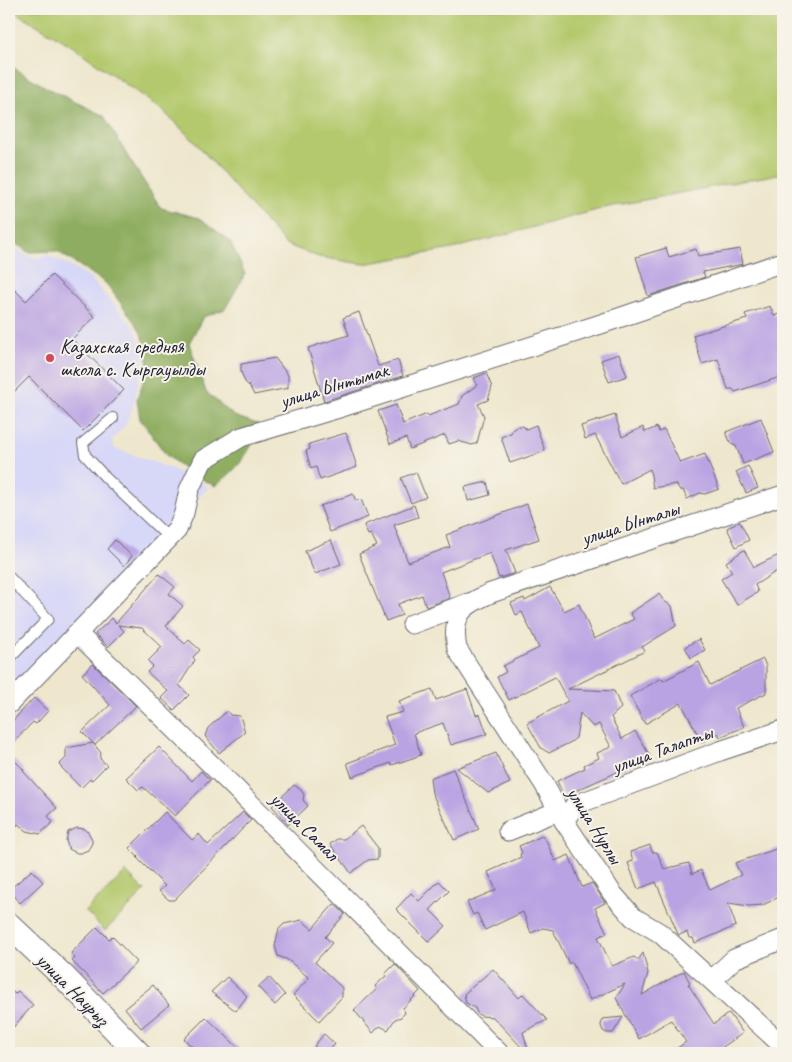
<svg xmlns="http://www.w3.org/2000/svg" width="792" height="1062" viewBox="0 0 792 1062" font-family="Caveat,sans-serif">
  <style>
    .built { fill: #d7d7f8 }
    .green { fill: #b4c96d; stroke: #6b7654 }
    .forest { fill: #8fad60; stroke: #58684e }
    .building { fill: #b9a3e3 }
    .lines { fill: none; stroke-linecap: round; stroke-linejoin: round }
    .service-casing { stroke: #69676e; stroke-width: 12 }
    .minor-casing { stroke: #69676e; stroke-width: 21 }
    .tertiary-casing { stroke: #69676e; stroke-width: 26 }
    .service { stroke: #fff; stroke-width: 10 }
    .minor { stroke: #fff; stroke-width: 19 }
    .tertiary { stroke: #fff; stroke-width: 24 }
    .poi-dot { fill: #d1495b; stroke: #f7f3e8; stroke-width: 2 }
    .labels { text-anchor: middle; stroke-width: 4; stroke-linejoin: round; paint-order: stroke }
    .poi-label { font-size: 20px; fill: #22223b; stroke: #f7f3e8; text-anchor: start }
    .street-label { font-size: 20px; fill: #22223b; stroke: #f7f3e8 }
  </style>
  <rect width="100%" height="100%" fill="#f7f3e8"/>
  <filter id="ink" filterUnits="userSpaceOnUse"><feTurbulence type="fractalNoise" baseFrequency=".02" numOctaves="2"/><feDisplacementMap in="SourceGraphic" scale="10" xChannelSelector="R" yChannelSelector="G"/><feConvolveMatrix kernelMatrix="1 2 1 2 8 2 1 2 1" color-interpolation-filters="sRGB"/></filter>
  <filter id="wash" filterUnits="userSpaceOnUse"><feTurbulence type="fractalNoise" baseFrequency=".0096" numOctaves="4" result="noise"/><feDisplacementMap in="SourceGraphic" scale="20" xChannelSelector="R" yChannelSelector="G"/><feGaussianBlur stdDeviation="1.12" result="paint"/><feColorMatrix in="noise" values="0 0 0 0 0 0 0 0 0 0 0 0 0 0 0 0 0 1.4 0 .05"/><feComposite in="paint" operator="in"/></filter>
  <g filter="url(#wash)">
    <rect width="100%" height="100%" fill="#eee7cd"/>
    <path class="built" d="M9,245L34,258L49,255L88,276L133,326L145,352L133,406L125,426L112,440L114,448L170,468L209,487L9,688Z"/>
    <g class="green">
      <path d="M10,9H783V173L608,207L452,249L363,264L319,257L285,244L195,142L162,110L72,46Z"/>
      <path d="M126,872L145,891L105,931L85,911Z"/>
    </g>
    <path class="forest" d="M9,65L49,89L104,116L128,157L161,208L199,218L230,241L245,274L225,309L203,317L189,343L206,392L234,416L260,425C249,454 240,467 215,486L194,475L167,456L140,419L137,399L146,374L149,351L138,327L106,283L57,251L28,252L9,239Z"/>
    <g id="blocks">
      <g class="building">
        <path d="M666,248L669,257L696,249L698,256L740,249L743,264L703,272L705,277L648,296L636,257Z"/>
        <path d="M52,275L95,317L72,339L124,390L83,431L29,377L9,397V284L26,301Z"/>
        <path d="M770,306L774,316L783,312V376L735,392L733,389H728L718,359L702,364L693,335L747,319L745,314Z"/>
        <path d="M359,312L378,366L398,360L403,376L324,401L308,348L349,335L343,318Z"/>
        <path d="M619,354L627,376L609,382L601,360Z"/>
        <path d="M275,358L288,375V388L254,395L250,387L245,382L241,372V364Z"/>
        <path d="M486,373L492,387L488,400L478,404L484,416L477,443L472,445L458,441L449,444L445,435L410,449L406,438L390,444L378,411L396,405L403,424L427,414L428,416L459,404L462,396L477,385L474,378Z"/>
        <path d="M615,415L622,437L643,427L645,432L657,427L659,432L664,429L680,463L705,454L719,489L705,494L700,493L687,499L683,490H680L676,484L653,488L650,469L621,484L595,435L585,439L581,426Z"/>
        <path d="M761,418L774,452L743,464L736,446L731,444L726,432Z"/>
        <path d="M536,425L545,451L510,463L501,437L511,433L512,430L518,426H523L526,429Z"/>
        <path d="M346,433L357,467L320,480L316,467L311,469L306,451L310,449L309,444Z"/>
        <path d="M748,466L758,488L746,493L736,472Z"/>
        <path d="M416,472L426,497L411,503L401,478Z"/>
        <path d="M487,482L490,495L468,501L465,487Z"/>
        <path d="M353,494L356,501L361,499L368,517L330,532L320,506Z"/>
        <path d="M527,504L539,539L506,550L515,573L499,578L490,553L441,572L450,598L426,607L422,595L398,604L402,615L386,621L359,554L377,546L371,534L368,535L364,525L414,505L418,517L394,525L408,562L450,547L446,535Z"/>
        <path d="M740,522L749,540L736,547L727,528Z"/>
        <path d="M115,540L132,556L124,566L107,549Z"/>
        <path d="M331,540L341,564L315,574L305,551Z"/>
        <path d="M744,550L754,567L783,553V567L755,585L758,592L737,605L721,579L732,572L726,562Z"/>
        <path d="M159,574L175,587L169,594L183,606L166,626L185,644L189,640L200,650L193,657L195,660L179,685L189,695L174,710L161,698L168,691L147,672L153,666L148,661L162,647L142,628L118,625L124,631L108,647L95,634L112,618L116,623Z"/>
        <path d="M550,587L564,611L579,604L594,639L634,619L630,613L659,594L664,601L672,606L676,626L642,647L645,651L568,689L614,691L621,708L611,717L622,739L635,731L650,756L636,765L635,764L564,796L557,781L585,768L584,765L599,758L597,753L611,747L599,724L593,727L580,713L576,738L571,742L549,753L541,748L527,723L568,701L555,677L509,700L497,677L506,672L503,666L539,648L522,612L516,615L511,603L524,598L525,601Z"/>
        <path d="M699,639L705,650L691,658L685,647Z"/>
        <path d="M763,659L766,666V693L736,708L744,727L720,737L718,733L702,742L681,703L645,724L630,696L662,678L663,681L699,662L710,685Z"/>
        <path d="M93,664L136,706L95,745L82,732L110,705L82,674Z"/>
        <path d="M432,689L436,700L467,689L476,715L480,714L487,734L451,745L443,723L414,733L421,755L392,765L391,763L352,777L347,763L395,745L385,717L403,712L399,701Z"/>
        <path d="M34,698L48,711L36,724L33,722L9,747V725Z"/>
        <path d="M227,711L230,715L240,716L245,732L219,753L205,736L208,728Z"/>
        <path d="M93,743L101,753L100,759L107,765L92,780L90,779L81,788L59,765L66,758V748Z"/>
        <path d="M159,747L192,781L201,771L210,780L175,816L143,787L138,790L126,778Z"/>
        <path d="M496,753L510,783L488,793L457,768Z"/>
        <path d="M9,755L24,770L23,771L57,808L48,816L53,822L40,834L27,831L18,824L9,834Z"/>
        <path d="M453,769L479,829L454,840L432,793L430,778Z"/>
        <path d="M294,785L301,790L304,795L303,800L308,806L288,825L272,806Z"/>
        <path d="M165,812L192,840L199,834L208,845L243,812L251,820L174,900H169L159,891L165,886L137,858L138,857L129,848Z"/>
        <path d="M361,826L378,848V859L368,860L351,873L330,844L337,839H344Z"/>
        <path d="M77,828L85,829L88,832L92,839V843L88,850L81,853H77L69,849L66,841L68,832Z"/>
        <path d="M542,836L547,842L555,861L569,855L582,887L592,883L604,901L605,903L595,908L607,933L598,937L612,966L634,957L638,960L643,953L648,973L642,995L684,971L690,983L688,984L714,1024L729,1013L743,1033L714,1053H670L686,1042L671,1020L639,1039L616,998L625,984L590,1000L572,962L569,964L553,930L543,928L531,933L523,912L485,930L477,913L473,915L467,902L496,890L488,872L521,857L520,854L522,853L519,846Z"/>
        <path d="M650,845L652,852H657L664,869L689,863L692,874L701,870L710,890L741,875L735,863L779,848L783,861V895L763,905L749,906L728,903L736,926L695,943L693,938H689L687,932L679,935L678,934L656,882L638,889L628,863L633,861L630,852Z"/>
        <path d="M32,870L43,882L20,903L9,890Z"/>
        <path d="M439,881L449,891L430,910L446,926L429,942L396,909L411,893L419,901Z"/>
        <path d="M334,904L345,914L325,937L332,943L315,962L342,988V997L319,1021L293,995L309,978L288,960L278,956L275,946L279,929L284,924L302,920L312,929Z"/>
        <path d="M97,927L109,939L112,936L137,962L103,993L72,961L75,958L71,953Z"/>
        <path d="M395,964L420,991L403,1008L405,1013L401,1017L395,1019L388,1030L380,1026L373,1033L354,1010L377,989L375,986L386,976L385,974Z"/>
        <path d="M493,969L519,998L523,994L547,1020L523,1032L529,1053H527L493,1017L481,1016L477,1013L475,1008L466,1003L464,994Z"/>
        <path d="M227,977L247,996L236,1011L211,992Z"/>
        <path d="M269,977L285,995L275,1005L258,987Z"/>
        <path d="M153,985L169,1005L141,1028L125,1008Z"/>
        <path d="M9,989L15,994L18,991L33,1005L9,1032Z"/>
        <path d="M206,1017L244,1053H199L184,1039Z"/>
        <path d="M623,1017L613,1033H607L603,1031L601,1026L602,1019Z"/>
        <path d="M324,1034L335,1044L327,1053H323L314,1046Z"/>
      </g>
    </g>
  </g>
  <g filter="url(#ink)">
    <use href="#blocks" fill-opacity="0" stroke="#69676e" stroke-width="1"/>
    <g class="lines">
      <g class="service-casing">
        <g id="service">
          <path d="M113,418L83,443L85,455L106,478L169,538"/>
          <path d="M9,577L48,619L9,659"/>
        </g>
      </g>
      <g class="minor-casing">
        <g id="minor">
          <path d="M783,495L491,593C461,606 451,615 457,649L544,784L564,821L612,893L633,917L660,933L783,1046"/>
          <path d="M412,624L468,603"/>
          <path d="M77,633L235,788L499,1053"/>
          <path d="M9,704L177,530L184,513L189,490L203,460L241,437L336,409L601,324L783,262"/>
          <path d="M564,821L575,805L720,751L783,730"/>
          <path d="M508,831L558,811"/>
          <path d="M713,979L734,959L783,939"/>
        </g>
      </g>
      <g class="tertiary-casing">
        <path id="tertiary" d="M9,925L65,978L138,1053"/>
      </g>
      <use href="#service" class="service"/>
      <use href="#minor" class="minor"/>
      <use href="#tertiary" class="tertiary"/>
    </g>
  </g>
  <circle class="poi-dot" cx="50" cy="358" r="5"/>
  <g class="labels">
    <g class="poi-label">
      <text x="60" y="353">Казахская средняя<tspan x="60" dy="23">школа с. Кыргауылды</tspan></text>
    </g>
    <g class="street-label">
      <text transform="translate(334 385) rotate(-17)" y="7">улица Ынтымак</text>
      <text transform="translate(630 523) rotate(-18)" y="7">улица Ынталы</text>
      <text transform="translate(662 749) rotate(-20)" y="7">улица Талапты</text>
      <text transform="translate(595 825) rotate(58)" y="7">улица Нурлы</text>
      <text transform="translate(305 826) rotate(45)" y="7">улица Самал</text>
      <text transform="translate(73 989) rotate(45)" y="7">улица Наурыз</text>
    </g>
  </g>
  <rect width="792" height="1062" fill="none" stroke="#f7f3e8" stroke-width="30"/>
</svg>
